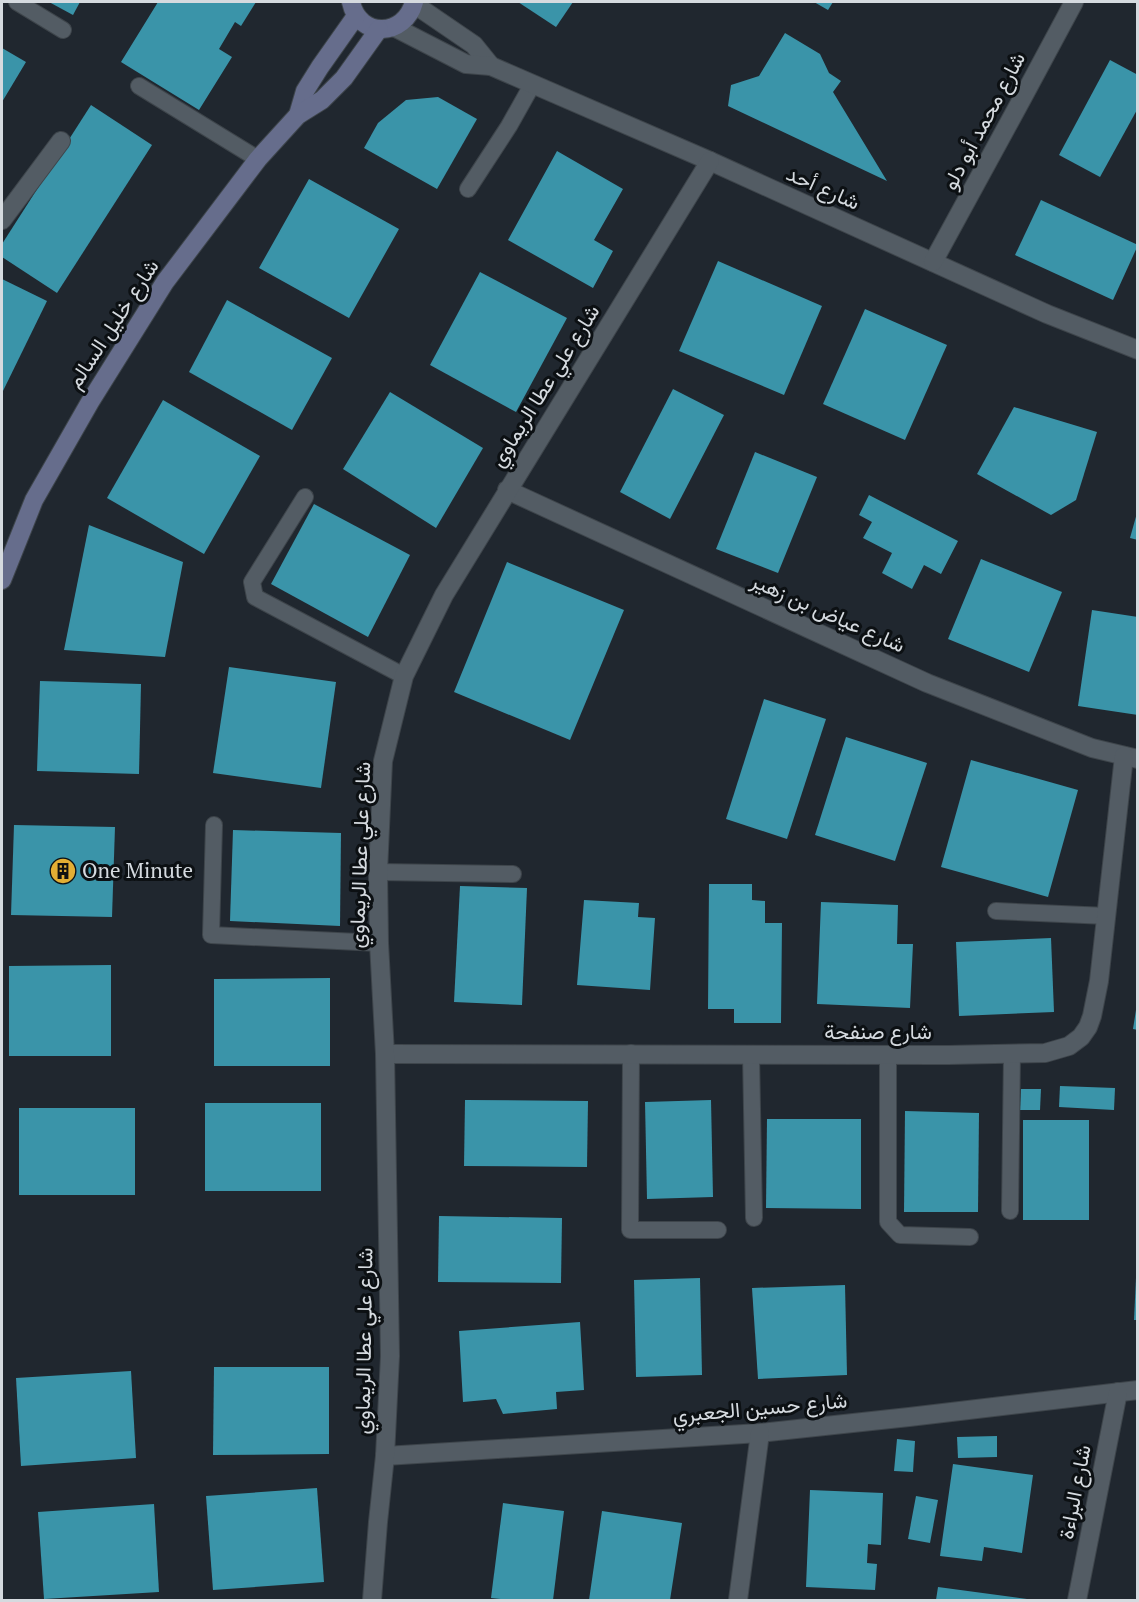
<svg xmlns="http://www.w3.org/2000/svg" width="1139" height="1602" viewBox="0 0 1139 1602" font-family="'PT Serif',Vazirmatn,serif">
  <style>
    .building { fill: #3a94a9 }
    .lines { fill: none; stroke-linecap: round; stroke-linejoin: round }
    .lane-casing { stroke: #3e454b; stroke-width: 18 }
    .street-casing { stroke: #3e454b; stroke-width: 20 }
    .secondary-casing { stroke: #3e454b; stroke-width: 20 }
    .lane { stroke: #535c64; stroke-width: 16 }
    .street { stroke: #535c64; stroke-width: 18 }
    .secondary { stroke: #666d8c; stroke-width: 18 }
    .labels { text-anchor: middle; stroke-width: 6; stroke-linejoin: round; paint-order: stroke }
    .street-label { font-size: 21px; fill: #d5dadf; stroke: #0c1013 }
    .poi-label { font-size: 21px; fill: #d5dadf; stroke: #0c1013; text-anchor: start }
  </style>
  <rect width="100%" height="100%" fill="#20272f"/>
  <g class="building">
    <path d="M49,2H80L73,15Z"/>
    <path d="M158,2H256L241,26L235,22L219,49L232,57L199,110L121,62Z"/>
    <path d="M518,2H573L556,27Z"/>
    <path d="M814,2H833L828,10Z"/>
    <path d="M785,33L820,54L829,73L841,81L833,92L887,181L728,106L731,85L759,76Z"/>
    <path d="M2,48L26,62L2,102Z"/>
    <path d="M1110,60L1138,75V108L1100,177L1059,155Z"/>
    <path d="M438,97L477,119L437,189L364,148L378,123L406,100Z"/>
    <path d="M91,105L152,145L57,293L2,257V244Z"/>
    <path d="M557,151L623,189L594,240L613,251L593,288L508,240Z"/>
    <path d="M309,179L399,229L349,318L259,268Z"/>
    <path d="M1041,200L1138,245L1113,300L1015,255Z"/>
    <path d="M718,261L822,306L784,395L679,351Z"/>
    <path d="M480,272L567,318L516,412L430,365Z"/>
    <path d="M2,279L47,301L2,393Z"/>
    <path d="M227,300L332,358L292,430L189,372Z"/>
    <path d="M865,309L947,345L905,440L823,404Z"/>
    <path d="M673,389L724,415L670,519L620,492Z"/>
    <path d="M390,392L483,448L436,528L343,469Z"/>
    <path d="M163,400L260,456L204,554L107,498Z"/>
    <path d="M1014,407L1097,432L1076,500L1051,515L977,474Z"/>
    <path d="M755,452L817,477L778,573L716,549Z"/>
    <path d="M869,495L958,541L941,574L924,565L912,589L882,573L892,553L863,538L872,522L859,515Z"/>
    <path d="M314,504L410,555L368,637L271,584Z"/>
    <path d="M1137,513H1138V540L1130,538Z"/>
    <path d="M89,525L183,562L165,657L64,650Z"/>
    <path d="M981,559L1062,592L1029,672L948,639Z"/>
    <path d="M507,562L624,610L570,740L454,692Z"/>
    <path d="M1092,610L1138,617V715L1078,706Z"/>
    <path d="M229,667L336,682L321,788L213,773Z"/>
    <path d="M40,681L141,684L139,774L37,771Z"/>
    <path d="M764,699L826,719L787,839L726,819Z"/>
    <path d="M846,737L927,763L895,861L815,835Z"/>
    <path d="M971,760L1078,790L1048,897L941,867Z"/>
    <path d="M14,825L115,827L112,917L11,915Z"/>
    <path d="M233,830L341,833L340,926L230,921Z"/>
    <path d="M709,884H752V900L765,901V923H782L781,1023H734V1009H708Z"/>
    <path d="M460,886L527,888L522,1005L454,1002Z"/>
    <path d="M584,900L639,903L638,917L655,918L650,990L577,985Z"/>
    <path d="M821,902L898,905L897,944H913L910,1008L817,1004Z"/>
    <path d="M1051,938L1054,1012L959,1016L956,942Z"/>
    <path d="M111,965V1056H9V966Z"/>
    <path d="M330,978V1066H214V979Z"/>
    <path d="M1136,1010H1138V1030L1133,1029Z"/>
    <path d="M1060,1086L1115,1088L1114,1110L1059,1107Z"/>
    <path d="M1021,1089H1041L1040,1110H1020Z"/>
    <path d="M465,1100L588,1101L587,1167L464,1166Z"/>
    <path d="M711,1100L713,1197L647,1199L645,1102Z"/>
    <rect x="205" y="1103" width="116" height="88"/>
    <rect x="19" y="1108" width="116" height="87"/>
    <path d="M905,1111L979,1113L978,1212H904Z"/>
    <path d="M767,1119H861V1209L766,1208Z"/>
    <rect x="1023" y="1120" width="66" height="100"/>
    <path d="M439,1216L562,1218L561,1283L438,1282Z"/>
    <path d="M700,1278L702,1375L636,1377L634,1280Z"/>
    <path d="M1136,1278H1138V1320H1134Z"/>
    <path d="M845,1285L847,1375L758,1379L752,1288Z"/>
    <path d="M580,1322L584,1390L556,1392L557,1409L503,1414L496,1399L463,1402L459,1331Z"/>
    <path d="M214,1367H329V1454L213,1455Z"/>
    <path d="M131,1371L136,1458L21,1466L16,1378Z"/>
    <path d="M997,1436V1457L958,1458L957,1437Z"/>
    <path d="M897,1439L915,1441L913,1472L894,1471Z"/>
    <path d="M953,1464L1033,1475L1022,1553L984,1547L982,1561L940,1556Z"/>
    <path d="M317,1488L324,1582L213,1590L206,1496Z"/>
    <path d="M810,1490L883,1493L881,1545L868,1544L867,1563L877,1564L875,1590L806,1587Z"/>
    <path d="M916,1496L938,1500L930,1543L908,1539Z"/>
    <path d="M503,1503L564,1511L553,1600H511L491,1598Z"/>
    <path d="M154,1504L159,1592L44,1599L38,1512Z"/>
    <path d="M602,1511L682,1523L670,1600H589Z"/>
    <path d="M938,1587L1027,1599V1600H936Z"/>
  </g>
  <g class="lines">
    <g class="lane-casing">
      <g id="lane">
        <path d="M17,2L63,30"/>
        <path d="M139,86L258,159"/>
        <path d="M468,189L509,126L532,85"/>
        <path d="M305,497L252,582L255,597L404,676"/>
        <path d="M214,825L211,935L379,943"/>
        <path d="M378,872L513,874"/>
        <path d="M996,911L1107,916"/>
        <path d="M631,1053L630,1230H718"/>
        <path d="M751,1054L754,1218"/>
        <path d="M888,1055V1222L900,1235L970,1237"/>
        <path d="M1010,1211L1012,1053"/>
      </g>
    </g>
    <g class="street-casing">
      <g id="street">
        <path d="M414,4L474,45L491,66"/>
        <path d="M394,27L466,64L491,66L710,161L1047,314L1138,350"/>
        <path d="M2,220L61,141"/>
        <path d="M933,262L1023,97L1074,2"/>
        <path d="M507,490L927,683L1092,748L1138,759"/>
        <path d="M385,1054L948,1055L1045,1053L1069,1046L1081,1037L1088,1027L1092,1016L1099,981L1124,756"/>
        <path d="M385,1456L760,1433L909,1417L1138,1390"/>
        <path d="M372,1600L378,1522L385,1456L390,1356L385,1054L379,943L378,872L383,761L404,676L444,595L710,161"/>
        <path d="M738,1600L760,1433"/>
        <path d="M1077,1600L1118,1392"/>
      </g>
    </g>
    <g class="secondary-casing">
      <g id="secondary">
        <path d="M351,2C359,39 405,37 414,2"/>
        <path d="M298,115L305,91L320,67L356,16"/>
        <path d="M2,580L34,500L90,402L165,282L258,159L298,115L322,100L344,78L379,29"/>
      </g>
    </g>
    <use href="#lane" class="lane"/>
    <use href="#street" class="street"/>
    <use href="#secondary" class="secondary"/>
  </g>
  <defs>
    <g id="building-disc" transform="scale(1.35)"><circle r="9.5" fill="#e3ae34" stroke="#0c1013"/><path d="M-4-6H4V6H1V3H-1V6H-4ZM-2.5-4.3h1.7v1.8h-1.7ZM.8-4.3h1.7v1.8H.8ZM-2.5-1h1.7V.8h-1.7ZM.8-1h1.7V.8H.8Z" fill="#111"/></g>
  </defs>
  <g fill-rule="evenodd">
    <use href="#building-disc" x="63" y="871"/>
  </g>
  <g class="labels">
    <g class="street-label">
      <text transform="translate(984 121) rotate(-62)" y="7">شارع محمد أبو دلو</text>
      <text transform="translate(823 188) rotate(24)" y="7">شارع أحد</text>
      <text transform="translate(113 324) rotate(-57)" y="7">شارع خليل السالم</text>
      <text transform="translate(545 386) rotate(-58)" y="7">شارع علي عطا الريماوي</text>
      <text transform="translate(828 613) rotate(24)" y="7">شارع عياض بن زهير</text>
      <text transform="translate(360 855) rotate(-88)" y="7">شارع علي عطا الريماوي</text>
      <text x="878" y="1039">شارع صنفحة</text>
      <text transform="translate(364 1341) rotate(-89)" y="7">شارع علي عطا الريماوي</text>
      <text transform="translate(760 1408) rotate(-5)" y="7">شارع حسين الجعبري</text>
      <text transform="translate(1075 1492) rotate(-79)" y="7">شارع البراءة</text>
    </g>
    <g class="poi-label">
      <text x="82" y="878">One Minute</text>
    </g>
  </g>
  <rect width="1139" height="1602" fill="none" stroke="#d5dadf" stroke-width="6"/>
</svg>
